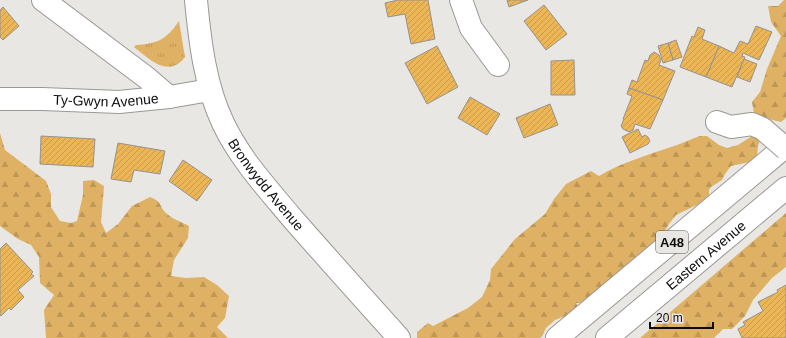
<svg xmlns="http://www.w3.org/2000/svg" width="786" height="338" viewBox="0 0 786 338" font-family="Helvetica,sans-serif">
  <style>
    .grass { fill: url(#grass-tufts) }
    .forest { fill: url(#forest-firs) }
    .building { fill: url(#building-hatch); stroke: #959391 }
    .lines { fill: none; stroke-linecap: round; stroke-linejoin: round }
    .minor-casing { stroke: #9a9895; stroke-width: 24 }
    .trunk-casing { stroke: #9a9895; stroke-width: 24 }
    .minor { stroke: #fff; stroke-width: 22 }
    .trunk { stroke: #fff; stroke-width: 22 }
    .minor-bridge-casing { stroke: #9a9895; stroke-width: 24; stroke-linecap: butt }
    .minor-bridge { stroke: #fff; stroke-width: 22 }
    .labels { text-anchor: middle; stroke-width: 4; stroke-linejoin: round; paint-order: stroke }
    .shield { fill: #e9e7e4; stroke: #4e4e4c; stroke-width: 1 }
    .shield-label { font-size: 13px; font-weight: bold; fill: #0c0c0b }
    .street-label { font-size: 14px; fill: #0c0c0b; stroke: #e9e7e4 }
  </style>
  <defs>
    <pattern id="grass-tufts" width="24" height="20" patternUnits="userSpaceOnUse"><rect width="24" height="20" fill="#dfb165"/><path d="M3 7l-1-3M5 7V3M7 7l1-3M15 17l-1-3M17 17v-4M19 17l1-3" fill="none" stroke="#be9756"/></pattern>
    <pattern id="forest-firs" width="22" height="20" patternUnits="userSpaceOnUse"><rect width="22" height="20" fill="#dfb165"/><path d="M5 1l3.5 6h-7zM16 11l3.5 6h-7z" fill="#be9756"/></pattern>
    <pattern id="building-hatch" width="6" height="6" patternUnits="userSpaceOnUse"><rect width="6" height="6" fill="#ecb556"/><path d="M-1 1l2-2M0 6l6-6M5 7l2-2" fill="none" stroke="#c99a4a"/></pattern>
  </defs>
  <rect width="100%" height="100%" fill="#e9e7e4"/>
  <path class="grass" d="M179,21L185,57C169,79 149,59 134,47L136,45C157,44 167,39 179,21Z"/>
  <g class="forest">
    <path d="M784,0H786V118L781,122L756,116L754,113L752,102L760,92L767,69L781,36L771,22L768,6H778Z"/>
    <path d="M0,133L5,150L46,181L51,194V207L60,221L71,223L77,221L83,195V181L94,180L104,186L101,222L106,233L118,224L132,206L150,197C163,202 158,205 166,213C172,219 182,222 189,226L188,238L174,260L171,276L186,278L204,277L217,285L229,296L225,318L217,327L228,338H46L44,310L54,295L40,283L39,257L31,245L18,239L0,226Z"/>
    <path d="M700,136H707L719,145L727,148L738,145L752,136H756L760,140L758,146L757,156L750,162L731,166L725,174L722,180L711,187L709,190V195L703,202L676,215L669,224L656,246L586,303H576L578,307L568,315L555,320L546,328L542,336L540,338H417V332L428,323L433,326L468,308L482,297L490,280L491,269L515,239L545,214L554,199L566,184L591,171L599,176C623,162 645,156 671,147C681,144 691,139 700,136Z"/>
    <path d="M786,213V267L772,278L753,300L745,316L732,329H723L714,338H640Z"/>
  </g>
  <g class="building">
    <path d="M398,0H428L435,39L411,44L405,14L388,17L385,3Z"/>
    <path d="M507,0H528L509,7Z"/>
    <path d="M544,5L567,34L546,50L524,21Z"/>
    <path d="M3,7L19,26L3,40L0,37V10Z"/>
    <path d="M756,26L772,32L759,60L743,53L742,56L745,57L732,87L706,77L719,46L734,53L740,41L748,44Z"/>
    <path d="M698,27L705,30L702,39L719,46L706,77L680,67L692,36L694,37Z"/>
    <path d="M676,40L682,57L673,60L668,43Z"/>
    <path d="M668,43L673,60L663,63L658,46Z"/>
    <path d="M437,46L458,87L427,104L405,63Z"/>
    <path d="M654,52L659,55L661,60L659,65L675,71L663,100L629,88L632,80L637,82L645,60L648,61L650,55Z"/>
    <path d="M744,59L757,64L750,82L737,77Z"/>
    <path d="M574,60L575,95H551V61Z"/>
    <path d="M629,88L663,100L650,129L635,124L633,130L629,132L623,129L621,126L624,119H623L632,96L627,94Z"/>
    <path d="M470,97L500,114L487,135L458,118Z"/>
    <path d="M550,104L558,125L524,138L516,118Z"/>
    <path d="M638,129L642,137L645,135L648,137L650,141L648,144L630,153L622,137Z"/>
    <path d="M41,136L95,139L93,167L40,164Z"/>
    <path d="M118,143L165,151L160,174L134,170L131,182L111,179Z"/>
    <path d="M183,160L212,180L197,201L169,181Z"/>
    <path d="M6,243L33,272L31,274L34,276L18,290L24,297L11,310L9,308L1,316L0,315V249Z"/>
    <path d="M786,285V338H742L738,329L745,325L743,322L763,311L758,302L778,292L777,290Z"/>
  </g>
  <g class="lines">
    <g class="minor-casing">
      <g id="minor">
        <path d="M43,0L147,78L169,97"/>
        <path id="s1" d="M196,0C200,42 205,85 223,123C240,159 267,188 292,218C327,258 363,298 399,338"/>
        <path d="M461,0L471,28L498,65"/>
        <path id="s2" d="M0,99H42L119,102L169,97L210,90"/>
        <path d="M717,122L731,127L752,124L763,129"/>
      </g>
    </g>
    <g class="trunk-casing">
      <g id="trunk">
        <path d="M557,338L786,146"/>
        <path id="s3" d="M607,338L786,188"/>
      </g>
    </g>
    <use href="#minor" class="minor"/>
    <use href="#trunk" class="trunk"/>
    <g class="minor-bridge-casing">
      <path id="minor-bridge" d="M763,129L786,149"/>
    </g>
    <use href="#minor-bridge" class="minor-bridge"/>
  </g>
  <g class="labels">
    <rect class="shield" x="656" y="231" width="32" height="22" rx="3"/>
    <g class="shield-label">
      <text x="672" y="247">A48</text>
    </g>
    <g class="street-label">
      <text dy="5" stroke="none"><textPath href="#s2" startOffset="106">Ty-Gwyn Avenue</textPath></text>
      <text dy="5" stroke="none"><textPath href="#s1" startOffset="202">Bronwydd Avenue</textPath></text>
      <text dy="5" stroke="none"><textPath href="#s3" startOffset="129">Eastern Avenue</textPath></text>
    </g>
  </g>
  <path d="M650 322v6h63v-6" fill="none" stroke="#0c0c0b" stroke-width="2"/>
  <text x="656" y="322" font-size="12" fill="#0c0c0b" stroke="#e9e7e4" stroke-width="3" paint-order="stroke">20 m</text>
</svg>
